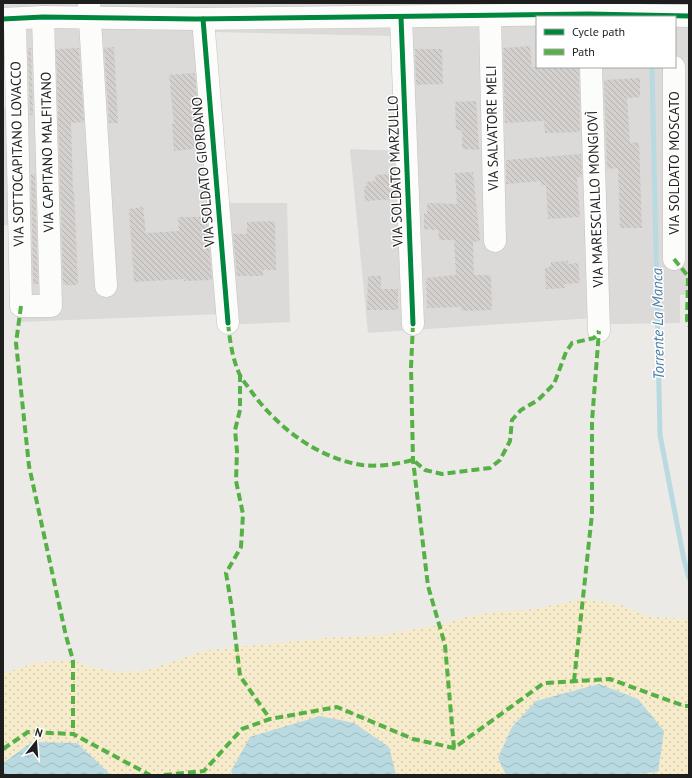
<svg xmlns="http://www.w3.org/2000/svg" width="692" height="778" viewBox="0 0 692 778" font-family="'PT Sans',sans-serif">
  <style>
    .residential { fill: #dbdad8; fill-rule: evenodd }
    .sand { fill: url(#sand-dots) }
    .water { fill: url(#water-waves) }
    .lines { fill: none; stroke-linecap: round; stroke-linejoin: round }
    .stream { stroke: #b9dae0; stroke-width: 5 }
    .building { fill: url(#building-back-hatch) }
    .minor-casing { stroke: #c5c4c3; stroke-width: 23 }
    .minor { stroke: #fcfcfb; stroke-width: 22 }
    .quiet { stroke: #55b145; stroke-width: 4; stroke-dasharray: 8 4; stroke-linecap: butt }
    .cycleway-casing { stroke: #fff; stroke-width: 8 }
    .cycleway { stroke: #00873e; stroke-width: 5 }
    .labels { text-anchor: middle; stroke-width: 3; stroke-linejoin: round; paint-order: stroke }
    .street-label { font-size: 14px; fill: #1e1e1e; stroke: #fff }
    .water-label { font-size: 15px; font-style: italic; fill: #467ba7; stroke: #fff }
  </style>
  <defs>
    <pattern id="sand-dots" width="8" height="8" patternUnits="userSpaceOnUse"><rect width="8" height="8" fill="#f6ebca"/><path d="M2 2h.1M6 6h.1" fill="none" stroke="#d2c9ad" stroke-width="1.8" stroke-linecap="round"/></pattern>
    <pattern id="water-waves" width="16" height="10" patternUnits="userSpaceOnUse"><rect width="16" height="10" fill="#b9dae0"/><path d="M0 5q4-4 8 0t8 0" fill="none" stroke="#9fbbc0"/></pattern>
    <pattern id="building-back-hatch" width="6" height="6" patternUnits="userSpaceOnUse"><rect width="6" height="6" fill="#d3d0ce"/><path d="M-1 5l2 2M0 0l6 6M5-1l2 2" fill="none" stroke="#b5b2b0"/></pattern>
  </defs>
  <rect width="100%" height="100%" fill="#eceae7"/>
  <path class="residential" d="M3,3H689V294L680,295V323L613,324L594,318L368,333L350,149L402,151L395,36L214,32L229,203H287L290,322L226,325L224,314L18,322L14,226L3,225V108L8,107L3,46ZM537,17H675V67H537Z"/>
  <path class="sand" d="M583,599L618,604L650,617L689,619V775H625L658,772L599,684L536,701L512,727L499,757L506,775H396L389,747L231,771L233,775H111L77,743L32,742L3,763V674L34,663L73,660L90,667L119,672L149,670L202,651L326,638L383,635L439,625L467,617L495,612L528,610Z"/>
  <g class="water">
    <path d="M599,684L638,699L664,731L658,772L625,775H506L498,758L512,727L536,701Z"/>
    <path d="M320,716L354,723L389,747L396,775H233L231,771L250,737Z"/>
    <path d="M32,742L77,743L111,775H3V763Z"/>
  </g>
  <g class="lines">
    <path class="stream" d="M652,67L660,435L684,560L689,578"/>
  </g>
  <g class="building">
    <path d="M530,46L532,67H579L580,132L545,133L544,121L505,123L503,48Z"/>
    <path d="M114,47L118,123H109L104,48Z"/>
    <path d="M28,48H31L33,115H30Z"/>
    <path d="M79,48L84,122L71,123L73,190H74L78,285H63L56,49Z"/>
    <path d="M415,49H442L443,84L416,85Z"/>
    <path d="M195,73L201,148L174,151L172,124H174L169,75Z"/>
    <path d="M640,78V97L627,98L630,143L639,142L642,228H620L618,168L607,169L604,80Z"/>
    <path d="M476,101L479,150L462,149V131L456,129L455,102Z"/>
    <path d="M581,154L582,177H577L580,217L548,219L546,185L541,186V181L506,184V160Z"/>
    <path d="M473,172L480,241L473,242L474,275H491L492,310L461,311V307L427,308L426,278L456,275L454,240H439L438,230L424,229V214H427V203L457,204L455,173Z"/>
    <path d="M31,174H35L38,284H33Z"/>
    <path d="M395,174L396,199L365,201L364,187L366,186V182L376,181L375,175Z"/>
    <path d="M143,207L146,233L179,231L178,217H207L212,280L184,281V279L134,282L129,209Z"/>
    <path d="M275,221L276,270H263V276H237L233,234H247V222Z"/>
    <path d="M568,261V264L578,263L580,283L564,284L565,288L546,289L545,268L551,267V262Z"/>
    <path d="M368,276H381V289H398V310H367Z"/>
  </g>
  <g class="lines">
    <g class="minor-casing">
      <g id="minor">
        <path d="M89,4L106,286"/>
        <path d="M490,16L495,241"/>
        <path d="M401,17L413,324"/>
        <path d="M3,19L43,17L196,19L589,14L689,16"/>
        <path d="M15,19L21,306H51L43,17"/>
        <path d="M203,19L228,323"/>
        <path d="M591,67L599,331"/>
        <path d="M674,259V67"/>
      </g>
    </g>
    <use href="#minor" class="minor"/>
    <g class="quiet">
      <path d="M674,259L688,276L687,320L689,326"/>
      <path d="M21,306L16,343L29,466L66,636L73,660V734"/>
      <path d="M228,323C230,341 232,357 239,373C242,380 247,385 251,391C277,427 317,458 362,465C379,467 397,464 413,460L425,470L442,474L490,468L500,460L510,441L512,420L521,410L538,400L554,384L566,352L572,343L594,338L599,331"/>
      <path d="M413,324L411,367L413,460L428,586L445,645L454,748"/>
      <path d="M240,374V410L235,430L237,451L236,481L243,514L241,547L226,573L232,609L240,676L270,719"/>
      <path d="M574,681L592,514V421L599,331"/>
      <path d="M3,749L28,732L73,734L150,775"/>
      <path d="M164,775L204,771L242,729L270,719L337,707L413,739L454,748L544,683L610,679L684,706H689"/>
    </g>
    <g class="cycleway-casing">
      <g id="cycleway">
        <path d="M401,17L413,324"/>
        <path d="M3,19L43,17L196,19L589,14L689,16"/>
        <path d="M203,19L228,323"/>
      </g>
    </g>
    <use href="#cycleway" class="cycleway"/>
  </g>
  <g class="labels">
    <g class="street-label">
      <text transform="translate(492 128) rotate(-91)" y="5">VIA SALVATORE MELI</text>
      <text transform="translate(47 152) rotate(-91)" y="5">VIA CAPITANO MALFITANO</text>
      <text transform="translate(17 154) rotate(-91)" y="5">VIA SOTTOCAPITANO LOVACCO</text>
      <text transform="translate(674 163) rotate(-90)" y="5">VIA SOLDATO MOSCATO</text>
      <text transform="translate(395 171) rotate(-92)" y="5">VIA SOLDATO MARZULLO</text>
      <text transform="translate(203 172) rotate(-95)" y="5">VIA SOLDATO GIORDANO</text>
      <text transform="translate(595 199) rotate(-92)" y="5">VIA MARESCIALLO MONGIOVÌ</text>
    </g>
    <g class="water-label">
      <text transform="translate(658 324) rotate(-91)" y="5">Torrente La Manca</text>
    </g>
  </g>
  <rect width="692" height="778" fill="none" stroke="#1e1e1e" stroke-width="8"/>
  <rect x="536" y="16" width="140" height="52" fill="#ffffff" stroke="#a5a5a5"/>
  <rect x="544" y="29" width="20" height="6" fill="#00873e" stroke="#a5a5a5"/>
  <text x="572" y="36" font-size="12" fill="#1e1e1e">Cycle path</text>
  <rect x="544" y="49" width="20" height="6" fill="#55b145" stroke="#a5a5a5"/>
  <text x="572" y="56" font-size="12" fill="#1e1e1e">Path</text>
  <g transform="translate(36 742) rotate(17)" stroke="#ffffff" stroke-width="3" paint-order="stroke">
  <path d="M0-3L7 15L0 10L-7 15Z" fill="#1e1e1e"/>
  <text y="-6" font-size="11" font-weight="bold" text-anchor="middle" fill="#1e1e1e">N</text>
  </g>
</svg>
